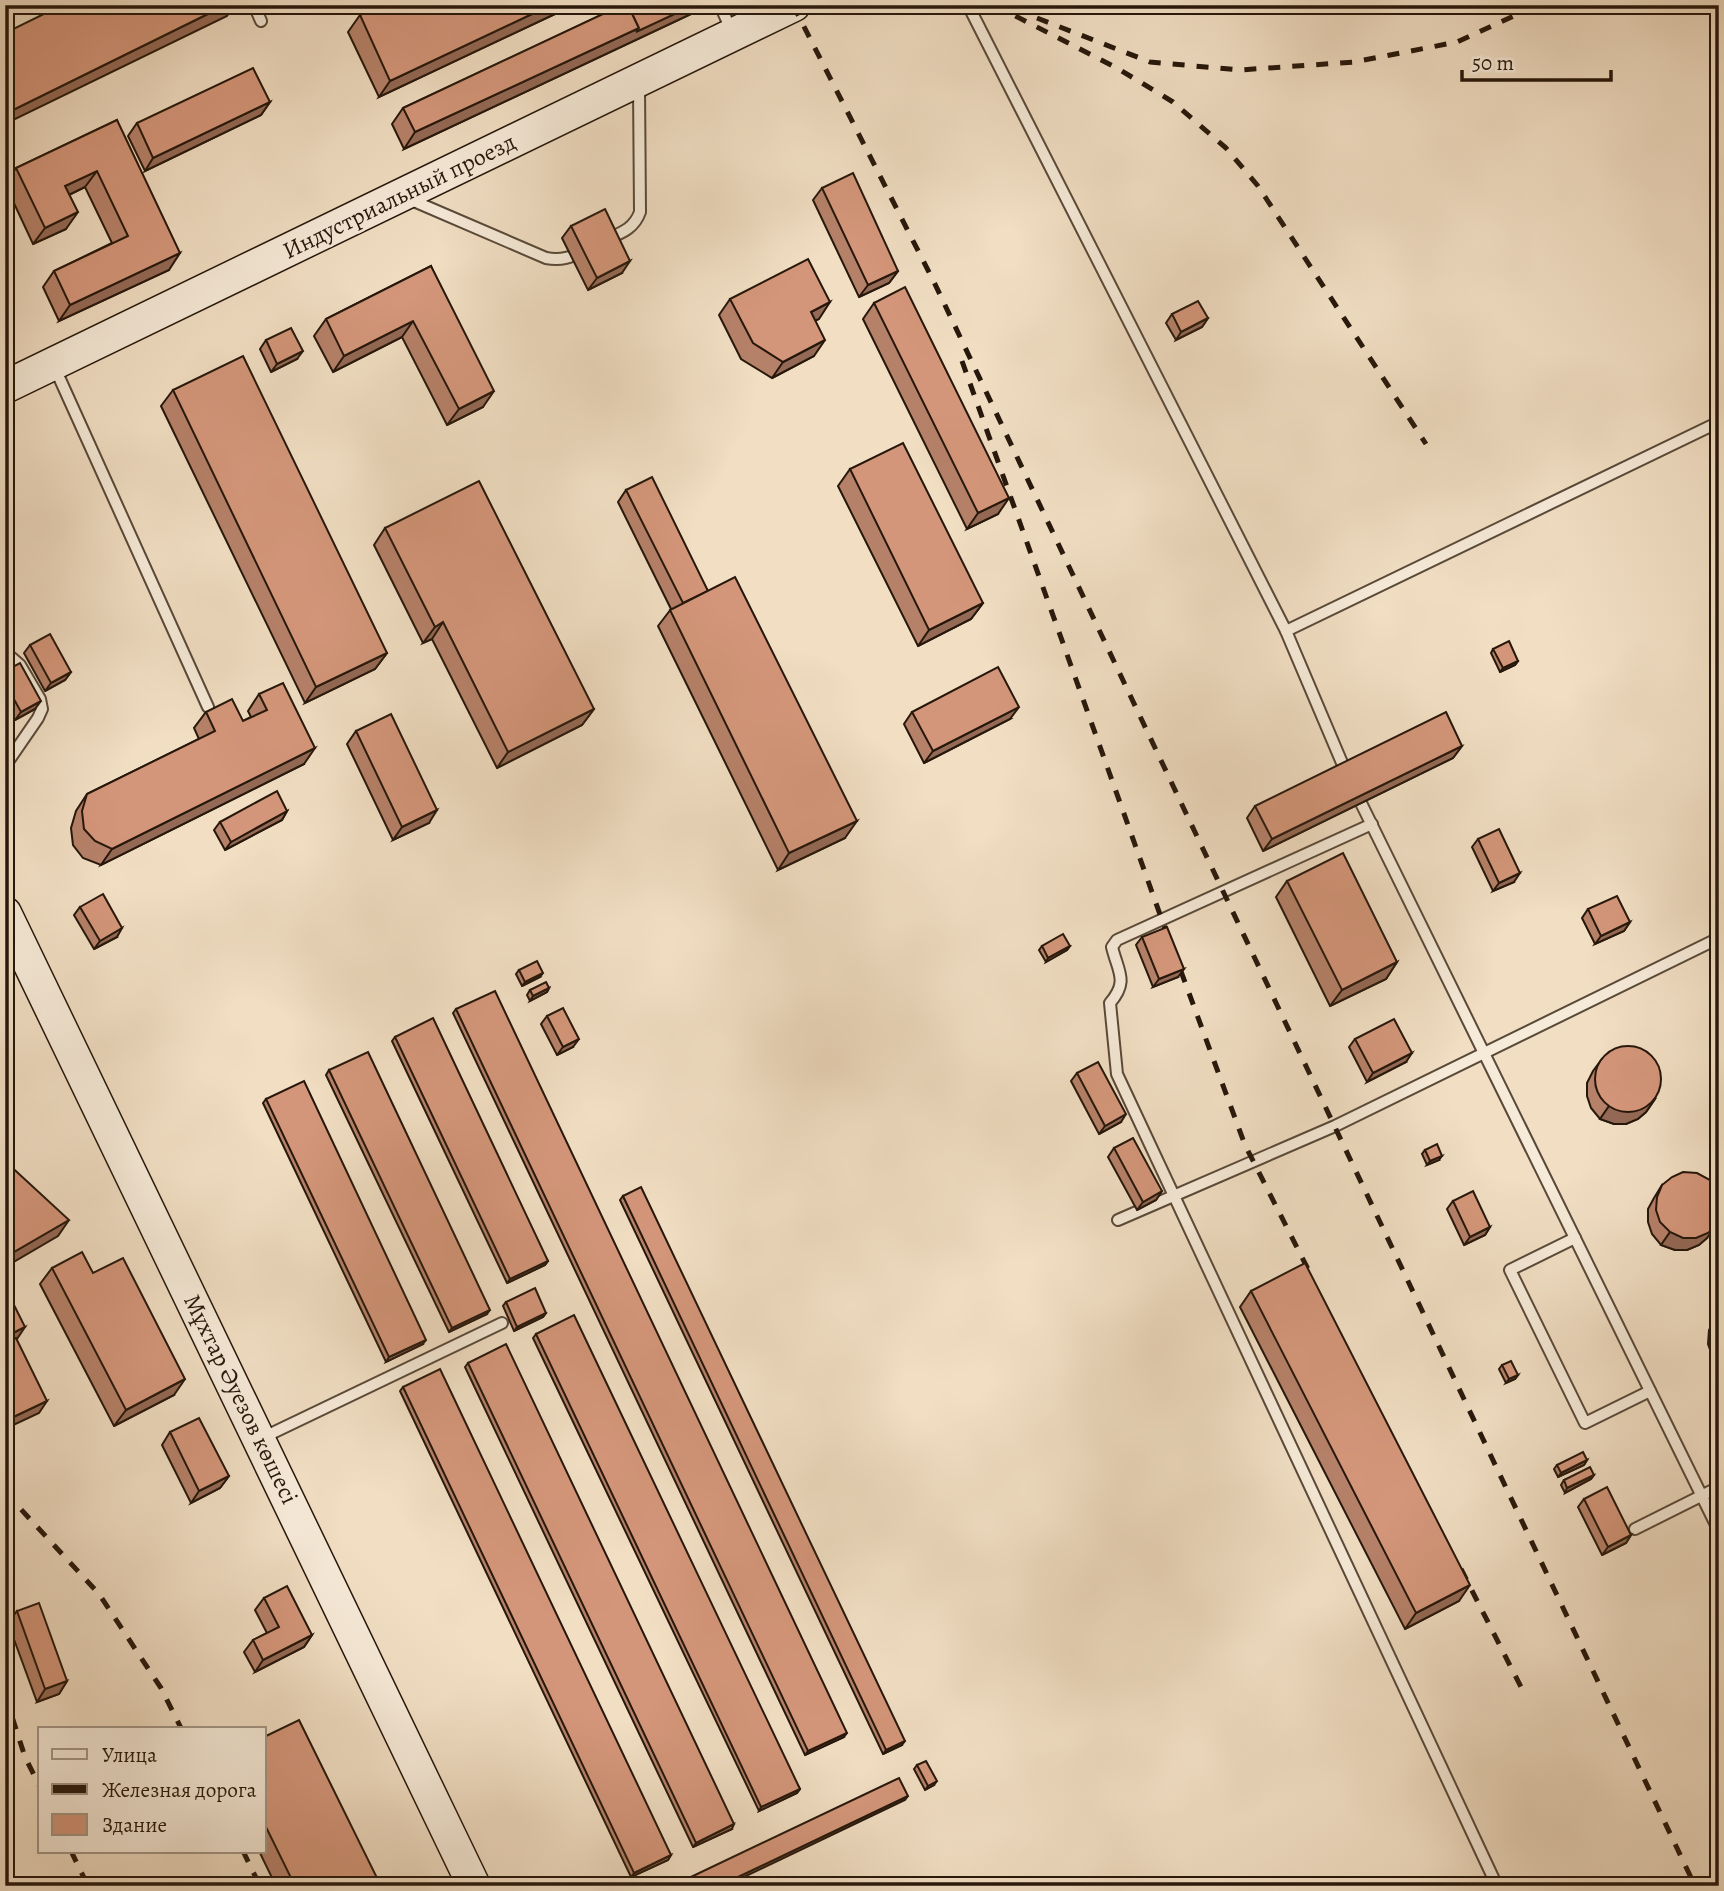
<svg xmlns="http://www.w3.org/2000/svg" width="1724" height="1891" viewBox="0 0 1724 1891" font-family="Alegreya,serif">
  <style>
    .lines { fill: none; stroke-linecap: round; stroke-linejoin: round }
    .lane-casing { stroke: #594939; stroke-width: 14 }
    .secondary-casing { stroke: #26170b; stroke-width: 35 }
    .lane { stroke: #f6ead8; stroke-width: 10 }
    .secondary { stroke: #f6ead8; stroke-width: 32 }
    .rail { stroke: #26170b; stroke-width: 5; stroke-dasharray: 12 12; stroke-linecap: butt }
    .wall { fill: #b68169; stroke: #26170b; stroke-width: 2 }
    .shaded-wall { fill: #946955; stroke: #26170b; stroke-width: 2 }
    .building { fill: #d4967a; stroke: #26170b; stroke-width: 2 }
    .labels { text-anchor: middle; stroke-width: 5; stroke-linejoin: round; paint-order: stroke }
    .street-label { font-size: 24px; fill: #26170b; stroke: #f6ead8 }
  </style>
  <rect width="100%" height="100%" fill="#f1dec3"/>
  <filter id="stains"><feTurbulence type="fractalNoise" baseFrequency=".00286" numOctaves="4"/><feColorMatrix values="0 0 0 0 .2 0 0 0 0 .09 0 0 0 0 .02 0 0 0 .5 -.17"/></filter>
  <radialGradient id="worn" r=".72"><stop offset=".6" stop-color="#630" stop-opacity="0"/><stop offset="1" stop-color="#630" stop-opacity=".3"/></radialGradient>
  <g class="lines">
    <g class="lane-casing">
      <g id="lane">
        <path d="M254,5L261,21"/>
        <path d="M720,5L732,32"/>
        <path d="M968,5L1286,631L1345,770"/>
        <path d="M409,199L546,258C562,261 571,257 585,251"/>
        <path d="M605,240C621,233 634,229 640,212L639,86"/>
        <path d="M54,366L208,707"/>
        <path d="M1286,631L1719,422"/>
        <path d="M5,657L12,658L20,665L40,699L42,709L38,718L5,766"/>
        <path d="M1361,803L1719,1531"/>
        <path d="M1372,824L1117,940L1112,947C1118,972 1129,981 1110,1003L1117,1074L1497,1886"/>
        <path d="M1118,1220L1335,1126L1719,938"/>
        <path d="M1575,1238L1510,1270L1585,1423L1650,1391"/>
        <path d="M262,1438L502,1323"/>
        <path d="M1635,1529L1719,1487"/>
      </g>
    </g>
    <g class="secondary-casing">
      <g id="secondary">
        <path d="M5,387L794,5"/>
        <path d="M5,913L474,1886"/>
      </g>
    </g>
    <use href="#lane" class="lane"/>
    <use href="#secondary" class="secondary"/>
    <g class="rail">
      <path d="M793,5L934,282L1695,1886"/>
      <path d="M994,5L1117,68L1173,102L1226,148L1258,186L1426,444"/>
      <path d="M1037,18L1150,62L1240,70L1354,62L1457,42L1538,5"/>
      <path d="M962,361L1162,920L1245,1145L1313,1279"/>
      <path d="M5,1492L99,1594L161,1688L181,1728"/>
      <path d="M1461,1569L1522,1689"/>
      <path d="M5,1695L25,1757L40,1787"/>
      <path d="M71,1851L88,1886"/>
      <path d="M243,1851L260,1886"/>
    </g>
  </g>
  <g class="wall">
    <path d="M574,5L379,97L348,32L360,15Z"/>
    <path d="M609,5H710L404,149L392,124L403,108L612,10Z"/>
    <path d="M270,102L261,115L145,171L128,136L137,123Z"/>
    <path d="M117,120L169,270L59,321L43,287L54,271L112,243L85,187L69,195L66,229L33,244L5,184L16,168Z"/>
    <path d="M822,188L898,271L889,283L859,297L813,200Z"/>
    <path d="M571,226L622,273L588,290L562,238Z"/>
    <path d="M431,266L483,407L447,425L402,337L333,372L314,336L326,319Z"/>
    <path d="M730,299L819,319L815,320L814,356L772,378L741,359L719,315Z"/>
    <path d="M874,303L998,514L967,529L863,319Z"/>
    <path d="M1172,314L1208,318L1202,327L1176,340L1166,323Z"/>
    <path d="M266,340L297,359L271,372L260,349Z"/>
    <path d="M173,390L387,653L375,669L305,703L161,406Z"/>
    <path d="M850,469L983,603L971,619L918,646L838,486Z"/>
    <path d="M626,490L708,591L845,838L778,870L658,626L671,609L618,502Z"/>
    <path d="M385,528L594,709L582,725L497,768L432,639L423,643L374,545Z"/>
    <path d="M30,645L71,672L65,680L45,691L24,653Z"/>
    <path d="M1493,649L1518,661L1515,665L1500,672L1491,653Z"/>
    <path d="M5,671L35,709L15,720L5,702Z"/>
    <path d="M259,694L304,764L101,865L83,858L73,845L71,828L76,811L87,794L199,739L194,728L206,712L243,721L251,717L248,711Z"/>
    <path d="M912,712L1010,719L924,763L904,724Z"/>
    <path d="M356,731L429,823L393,840L347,744Z"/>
    <path d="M1462,746L1453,758L1263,851L1247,818L1255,806Z"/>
    <path d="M287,811L282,820L225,850L214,830L220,822Z"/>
    <path d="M1478,839L1514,882L1493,891L1472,847Z"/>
    <path d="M1287,881L1397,962L1386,979L1330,1006L1276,897Z"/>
    <path d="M80,907L117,937L94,949L74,915Z"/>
    <path d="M1588,909L1630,922L1624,931L1595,944L1582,918Z"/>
    <path d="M1142,937L1178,977L1153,987L1136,945Z"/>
    <path d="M1042,946H1070L1067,950L1046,962L1039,950Z"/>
    <path d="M519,970L540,977L522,986L516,974Z"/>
    <path d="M549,988L547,992L530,1001L527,995L530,990Z"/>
    <path d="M456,1009L844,1737L805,1755L453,1013Z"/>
    <path d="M547,1016L573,1047L557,1055L541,1024Z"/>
    <path d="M395,1037L548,1261L545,1265L507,1283L392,1041Z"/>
    <path d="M1355,1039L1406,1062L1367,1082L1349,1047Z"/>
    <path d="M1602,1059L1655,1099L1646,1112L1638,1119L1626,1124H1614L1600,1119L1591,1108L1587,1096V1083L1593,1071Z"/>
    <path d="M329,1070L487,1314L449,1332L326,1075Z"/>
    <path d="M1077,1073L1121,1122L1099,1134L1071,1081Z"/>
    <path d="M266,1099L423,1344L386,1362L263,1103Z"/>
    <path d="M1114,1148L1162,1191L1156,1200L1137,1210L1108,1157Z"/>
    <path d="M1425,1150L1439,1160L1427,1165L1422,1154Z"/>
    <path d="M1662,1185L1707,1238L1699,1245L1687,1250H1675L1661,1245L1652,1234L1648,1222V1209L1654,1198Z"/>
    <path d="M623,1196L902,1745L883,1754L620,1200Z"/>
    <path d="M1453,1201L1490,1227L1485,1235L1464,1245L1447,1209Z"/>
    <path d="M52,1268L174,1395L114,1426L40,1284Z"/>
    <path d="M1251,1291L1459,1601L1405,1629L1240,1307Z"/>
    <path d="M506,1302L546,1313L543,1317L514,1331L503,1306Z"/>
    <path d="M1719,1312V1363L1712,1355L1708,1344L1709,1330Z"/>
    <path d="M536,1334L800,1789L797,1793L759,1811L533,1338Z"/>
    <path d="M468,1363L732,1829L693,1847L465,1367Z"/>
    <path d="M1502,1365L1518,1375L1515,1379L1506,1383L1499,1369Z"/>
    <path d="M403,1387L671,1855L668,1860L631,1877L400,1391Z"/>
    <path d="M170,1432L229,1476L220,1488L191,1503L162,1445Z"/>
    <path d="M1587,1460L1584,1465L1558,1477L1554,1469L1557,1465Z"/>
    <path d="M1594,1475L1591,1479L1565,1493L1561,1485L1564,1480Z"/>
    <path d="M1584,1499L1631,1535L1626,1543L1602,1555L1578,1507Z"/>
    <path d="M264,1598L312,1635L304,1647L255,1672L244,1652L253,1640L267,1633L255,1610Z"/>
    <path d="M17,1611L67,1681L59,1694L37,1702L8,1623Z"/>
    <path d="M264,1737L381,1886H276L259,1851H264Z"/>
    <path d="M917,1765L934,1785L925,1790L914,1769Z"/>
  </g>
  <g class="shaded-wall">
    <path d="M226,5H234L227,16L5,124V114Z"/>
    <path d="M551,5H574L379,97L390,81Z"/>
    <path d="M694,5H710L404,149L415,132L639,28Z"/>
    <path d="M270,102L261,115L145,171L153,158Z"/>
    <path d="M97,171L85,187L54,202L65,186Z"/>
    <path d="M78,212L66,229L33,244L45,228Z"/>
    <path d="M180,253L169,270L59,321L70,305Z"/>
    <path d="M630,261L622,273L588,290L597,278Z"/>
    <path d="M898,271L889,283L859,297L868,285Z"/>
    <path d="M830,302L819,319L800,328L811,312Z"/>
    <path d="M1208,318L1202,327L1176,340L1181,332Z"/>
    <path d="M413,321L402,337L333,372L344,356Z"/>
    <path d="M825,340L814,356L772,378L783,362Z"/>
    <path d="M303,351L297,359L271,372L277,364Z"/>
    <path d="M494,391L483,407L447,425L459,409Z"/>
    <path d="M1009,498L998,514L967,529L978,513Z"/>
    <path d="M983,603L971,619L918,646L929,630Z"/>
    <path d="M443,622L432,639L423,643L435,627Z"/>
    <path d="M387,653L375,669L305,703L316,687Z"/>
    <path d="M1518,661L1515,665L1500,672L1503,668Z"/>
    <path d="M71,672L65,680L45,691L51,683Z"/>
    <path d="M41,701L35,709L15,720L21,712Z"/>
    <path d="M1019,707L1010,719L924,763L933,751Z"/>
    <path d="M594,709L582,725L497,768L508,752Z"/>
    <path d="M1462,746L1453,758L1263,851L1272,839Z"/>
    <path d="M315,748L304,764L101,865L112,849Z"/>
    <path d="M437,810L429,823L393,840L402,827Z"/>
    <path d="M287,811L282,820L225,850L231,842Z"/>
    <path d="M857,821L845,838L778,870L789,853Z"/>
    <path d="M1520,873L1514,882L1493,891L1499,883Z"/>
    <path d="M1630,922L1624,931L1595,944L1601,936Z"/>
    <path d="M122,928L117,937L94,949L100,941Z"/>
    <path d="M1070,946L1067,950L1046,962L1048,958Z"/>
    <path d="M1397,962L1386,979L1330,1006L1342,990Z"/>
    <path d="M1184,969L1178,977L1153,987L1159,979Z"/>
    <path d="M543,973L540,977L522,986L525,982Z"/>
    <path d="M549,988L547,992L530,1001L533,996Z"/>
    <path d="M579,1039L573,1047L557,1055L563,1047Z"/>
    <path d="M1412,1053L1406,1062L1367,1082L1373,1073Z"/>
    <path d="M1655,1099L1646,1112L1638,1119L1626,1124H1614L1600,1119L1609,1106Z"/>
    <path d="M1126,1114L1121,1122L1099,1134L1105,1126Z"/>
    <path d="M1442,1156L1439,1160L1427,1165L1430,1161Z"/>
    <path d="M1162,1191L1156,1200L1137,1210L1143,1202Z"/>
    <path d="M69,1220L58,1236L5,1267V1259L7,1256Z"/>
    <path d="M1716,1226L1707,1238L1699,1245L1687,1250H1675L1661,1245L1670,1232Z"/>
    <path d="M1490,1227L1485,1235L1464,1245L1470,1237Z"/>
    <path d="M548,1261L545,1265L507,1283L510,1279Z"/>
    <path d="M490,1310L487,1314L449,1332L452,1328Z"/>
    <path d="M546,1313L543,1317L514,1331L517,1327Z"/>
    <path d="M25,1327L17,1339L5,1345V1337Z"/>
    <path d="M426,1340L423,1344L386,1362L389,1357Z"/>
    <path d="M1518,1375L1515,1379L1506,1383L1509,1379Z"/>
    <path d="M185,1379L174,1395L114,1426L126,1410Z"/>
    <path d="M47,1401L39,1413L5,1429V1421Z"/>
    <path d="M1587,1460L1584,1465L1558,1477L1561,1473Z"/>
    <path d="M1594,1475L1591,1479L1565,1493L1567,1488Z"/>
    <path d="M229,1476L220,1488L191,1503L199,1491Z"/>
    <path d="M1631,1535L1626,1543L1602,1555L1608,1547Z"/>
    <path d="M1470,1585L1459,1601L1405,1629L1416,1613Z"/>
    <path d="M312,1635L304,1647L255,1672L263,1660Z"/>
    <path d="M67,1681L59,1694L37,1702L45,1689Z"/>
    <path d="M847,1733L844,1737L805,1755L808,1751Z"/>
    <path d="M905,1741L902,1745L883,1754L886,1750Z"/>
    <path d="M937,1781L934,1785L925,1790L928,1786Z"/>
    <path d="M800,1789L797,1793L759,1811L761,1807Z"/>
    <path d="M908,1796L905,1800L725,1886H719Z"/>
    <path d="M734,1824L732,1829L693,1847L696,1843Z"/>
    <path d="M671,1855L668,1860L631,1877L634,1873Z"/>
  </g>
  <g class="building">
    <path d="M62,5H226L5,114V33Z"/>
    <path d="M381,5H551L390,81L360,15Z"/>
    <path d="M622,5H628L639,28L415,132L403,108Z"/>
    <path d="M628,5H694L636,32L639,28Z"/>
    <path d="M253,68L270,102L153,158L137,123Z"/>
    <path d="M117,120L180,253L70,305L54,271L128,236L97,171L65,186L78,212L45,228L16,168Z"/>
    <path d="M853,173L898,271L868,285L822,188Z"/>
    <path d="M605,209L630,261L597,278L571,226Z"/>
    <path d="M808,259L830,302L811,312L825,340L783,362L753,343L730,299Z"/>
    <path d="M431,266L494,391L459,409L413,321L344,356L326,319Z"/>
    <path d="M905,287L1009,498L978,513L874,303Z"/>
    <path d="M1198,301L1208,318L1181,332L1172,314Z"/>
    <path d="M291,328L303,351L277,364L266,340Z"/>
    <path d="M243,356L387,653L316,687L173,390Z"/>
    <path d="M903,443L983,603L929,630L850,469Z"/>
    <path d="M652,477L708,591L683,603L626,490Z"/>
    <path d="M479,481L594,709L508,752L443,622L435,627L385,528Z"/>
    <path d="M735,577L857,821L789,853L670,610Z"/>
    <path d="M50,634L71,672L51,683L30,645Z"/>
    <path d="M1509,641L1518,661L1503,668L1493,649Z"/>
    <path d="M20,663L41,701L21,712L5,683V671Z"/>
    <path d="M998,667L1019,707L933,751L912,712Z"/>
    <path d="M283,683L315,748L112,849L95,841L84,829L82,811L87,794L215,731L206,712L232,699L243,721L267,710L259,694Z"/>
    <path d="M1446,712L1462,746L1272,839L1255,806Z"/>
    <path d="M391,714L437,810L402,827L356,731Z"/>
    <path d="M277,791L287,811L231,842L220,822Z"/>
    <path d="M1499,829L1520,873L1499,883L1478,839Z"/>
    <path d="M1343,853L1397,962L1342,990L1287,881Z"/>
    <path d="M103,894L122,928L100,941L80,907Z"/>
    <path d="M1617,896L1630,922L1601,936L1588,909Z"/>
    <path d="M1167,927L1184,969L1159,979L1142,937Z"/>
    <path d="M1063,934L1070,946L1048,958L1042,946Z"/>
    <path d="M537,961L543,973L525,982L519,970Z"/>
    <path d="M546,982L549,988L533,996L530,990Z"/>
    <path d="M495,991L847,1733L808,1751L456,1009Z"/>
    <path d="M563,1008L579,1039L563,1047L547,1016Z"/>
    <path d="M433,1018L548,1261L510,1279L395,1037Z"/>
    <path d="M1394,1019L1412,1053L1373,1073L1355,1039Z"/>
    <circle cx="1628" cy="1079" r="33"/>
    <path d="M368,1052L490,1310L452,1328L329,1070Z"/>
    <path d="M1098,1062L1126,1114L1105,1126L1077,1073Z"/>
    <path d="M304,1081L426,1340L389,1357L266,1099Z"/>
    <path d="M1133,1138L1162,1191L1143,1202L1114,1148Z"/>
    <path d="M1437,1144L1442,1156L1430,1161L1425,1150Z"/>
    <path d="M5,1161L69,1220L7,1256L5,1254Z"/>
    <path d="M1683,1172L1697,1173L1710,1180L1719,1190V1220L1716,1226L1708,1233L1696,1238H1683L1670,1232L1660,1222L1656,1210L1657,1197L1662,1185L1672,1177Z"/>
    <path d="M641,1187L905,1741L886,1750L623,1196Z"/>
    <path d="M1473,1191L1490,1227L1470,1237L1453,1201Z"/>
    <path d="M82,1252L93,1273L123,1258L185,1379L126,1410L52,1268Z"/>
    <path d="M1305,1263L1470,1585L1416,1613L1251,1291Z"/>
    <path d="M5,1287L25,1327L5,1337Z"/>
    <path d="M535,1288L546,1313L517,1327L506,1302Z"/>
    <path d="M574,1315L800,1789L761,1807L536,1334Z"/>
    <path d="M1719,1315V1337L1717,1332V1318Z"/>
    <path d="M16,1338L47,1401L5,1421V1343Z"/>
    <path d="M506,1344L734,1824L696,1843L468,1363Z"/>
    <path d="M1511,1361L1518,1375L1509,1379L1502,1365Z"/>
    <path d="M440,1369L671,1855L634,1873L403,1387Z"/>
    <path d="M199,1418L229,1476L199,1491L170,1432Z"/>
    <path d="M1583,1452L1587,1460L1561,1473L1557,1465Z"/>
    <path d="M1590,1467L1594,1475L1567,1488L1564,1480Z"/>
    <path d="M1607,1487L1631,1535L1608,1547L1584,1499Z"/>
    <path d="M287,1586L312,1635L263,1660L253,1640L279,1627L264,1598Z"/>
    <path d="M39,1603L67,1681L45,1689L17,1611Z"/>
    <path d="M299,1720L381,1886H295L264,1823V1737Z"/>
    <path d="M926,1761L937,1781L928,1786L917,1765Z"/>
    <path d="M899,1778L908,1796L719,1886H672Z"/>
  </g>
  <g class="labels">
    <g class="street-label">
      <text transform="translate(399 196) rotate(-26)" y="8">Индустриальный проезд</text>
      <text transform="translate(241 1399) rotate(64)" y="8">Мұхтар Әуезов көшесі</text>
    </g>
  </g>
  <rect width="1724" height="1891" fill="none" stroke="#f1dec3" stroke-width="28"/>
  <rect x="7" y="7" width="1710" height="1877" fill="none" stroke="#26170b" stroke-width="3.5"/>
  <rect x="14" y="14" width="1696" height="1863" fill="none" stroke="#26170b" stroke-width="2"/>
  <rect x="38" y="1727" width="228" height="126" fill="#f6ead8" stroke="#a39686" stroke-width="2"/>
  <rect x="52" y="1749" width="35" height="10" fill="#f6ead8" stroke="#a39686" stroke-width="2"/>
  <text x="102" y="1762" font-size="21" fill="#26170b">Улица</text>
  <rect x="52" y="1784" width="35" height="10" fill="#26170b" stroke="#a39686" stroke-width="2"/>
  <text x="102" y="1797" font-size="21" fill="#26170b">Железная дорога</text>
  <rect x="52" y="1814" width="35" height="21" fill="#d4967a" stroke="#a39686" stroke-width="2"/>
  <text x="102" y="1832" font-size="21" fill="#26170b">Здание</text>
  <path d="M1462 70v10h149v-10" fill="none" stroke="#26170b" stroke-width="3.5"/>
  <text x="1472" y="70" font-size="21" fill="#26170b" stroke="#f6ead8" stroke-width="5" paint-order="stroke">50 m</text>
  <rect width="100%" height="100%" filter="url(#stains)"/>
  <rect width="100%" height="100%" fill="url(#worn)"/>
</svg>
